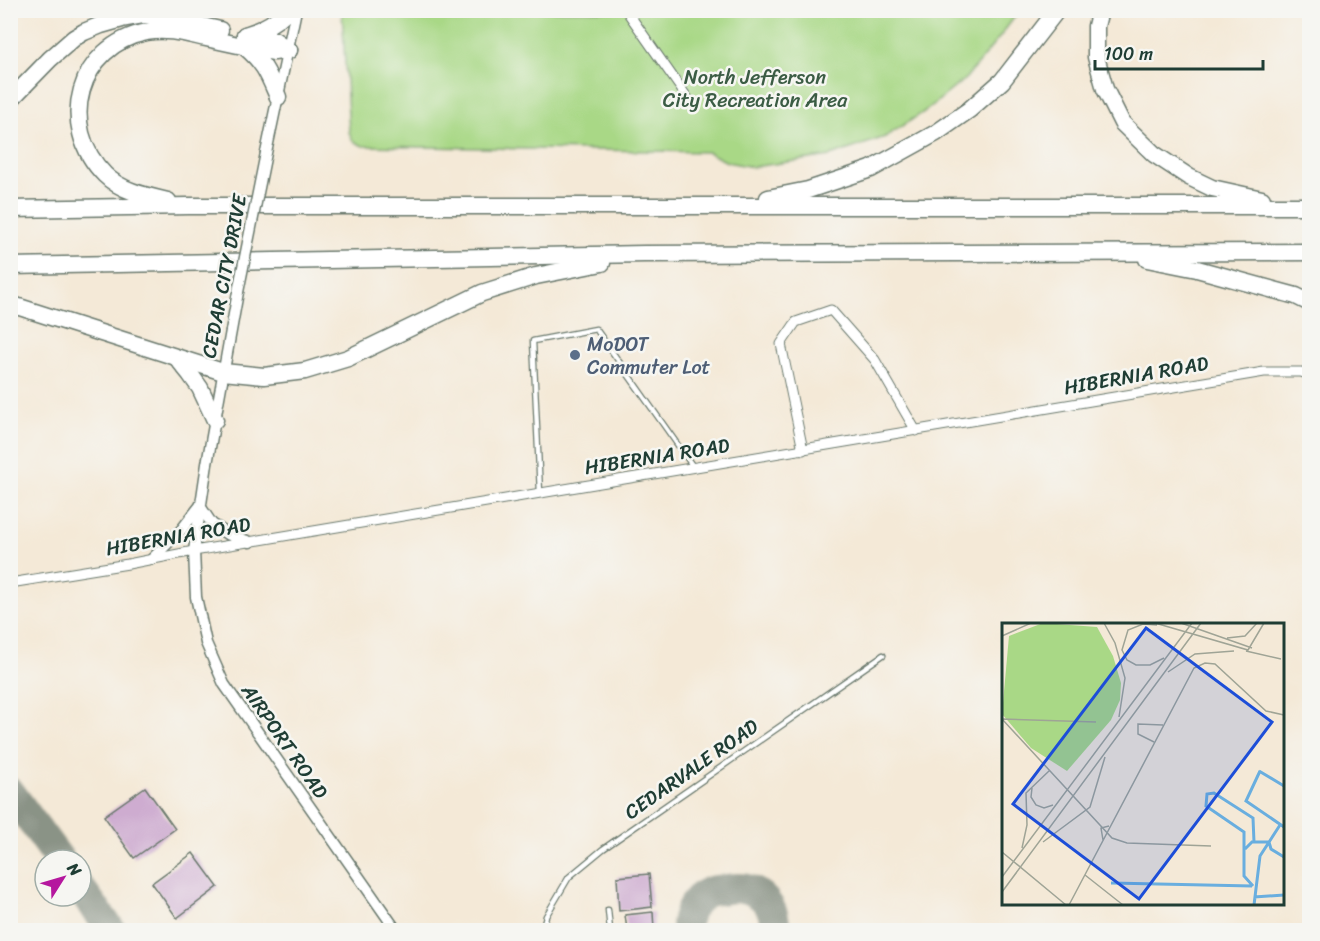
<svg xmlns="http://www.w3.org/2000/svg" width="1320" height="941" viewBox="0 0 1320 941" font-family="Sriracha,sans-serif">
  <style>
    .green { fill: #a9d886; stroke: #648a5d; stroke-width: 1.5 }
    .lines { fill: none; stroke-linecap: round; stroke-linejoin: round }
    .taxiway { stroke: #8a9386; stroke-width: 30 }
    .building { fill: #ceacd0 }
    .service-casing { stroke: #6a796d; stroke-width: 7 }
    .minor-casing { stroke: #6a796d; stroke-width: 11 }
    .tertiary-casing { stroke: #6a796d; stroke-width: 13 }
    .motorway-casing { stroke: #6a796d; stroke-width: 19 }
    .service { stroke: #fff; stroke-width: 4.5 }
    .minor { stroke: #fff; stroke-width: 9 }
    .tertiary { stroke: #fff; stroke-width: 10 }
    .motorway { stroke: #fff; stroke-width: 16 }
    .tertiary-bridge-casing { stroke: #6a796d; stroke-width: 13; stroke-linecap: butt }
    .tertiary-bridge { stroke: #fff; stroke-width: 10 }
    .service-dot { fill: #5c6f8a; stroke: #f6f6f2; stroke-width: 2 }
    .labels { text-anchor: middle; stroke-width: 5; stroke-linejoin: round; paint-order: stroke }
    .park-label { font-size: 20px; fill: #3b5c44; stroke: #f6f6f2 }
    .street-label { font-size: 20px; fill: #1f3d34; stroke: #f6f6f2 }
    .service-label { font-size: 20px; fill: #4e5e75; stroke: #f6f6f2; text-anchor: start }
    .inset-river { fill: none; stroke: #69aedf; stroke-width: 3 }
    .inset-road { fill: none; stroke: #9fa496; stroke-width: 1.5 }
    .view { fill: #1d4ed8; fill-opacity: 0.15; stroke: #1d4ed8; stroke-width: 3 }
    .inset-edge { fill: none; stroke: #1f3d34; stroke-width: 3 }
  </style>
  <rect width="100%" height="100%" fill="#f6f6f2"/>
  <filter id="ink" filterUnits="userSpaceOnUse"><feTurbulence type="fractalNoise" baseFrequency=".0167" numOctaves="2"/><feDisplacementMap in="SourceGraphic" scale="12" xChannelSelector="R" yChannelSelector="G"/><feConvolveMatrix kernelMatrix="1 2 1 2 8 2 1 2 1" color-interpolation-filters="sRGB"/></filter>
  <filter id="wash" filterUnits="userSpaceOnUse"><feTurbulence type="fractalNoise" baseFrequency=".008" numOctaves="4" result="noise"/><feDisplacementMap in="SourceGraphic" scale="24" xChannelSelector="R" yChannelSelector="G"/><feGaussianBlur stdDeviation="1.35" result="paint"/><feColorMatrix in="noise" values="0 0 0 0 0 0 0 0 0 0 0 0 0 0 0 0 0 1.4 0 .05"/><feComposite in="paint" operator="in"/></filter>
  <g filter="url(#wash)">
    <rect width="100%" height="100%" fill="#f4e9d7"/>
    <path class="green" d="M342,11H1019L999,38L966,78L927,110L885,137L830,156L753,167L727,162L708,152L363,146L353,141L349,132Z"/>
    <g class="lines">
      <g class="taxiway">
        <path d="M10,792L60,860"/>
        <path d="M81,889L111,930"/>
        <path d="M686,930C685,916 694,898 708,892C713,890 721,890 727,889C733,888 743,887 750,890C768,897 775,913 776,930"/>
      </g>
    </g>
    <g id="blocks">
      <g class="building">
        <path d="M145,787L175,829L134,858L104,816Z"/>
        <path d="M193,853L218,887L177,918L152,883Z"/>
        <path d="M649,874L652,907L619,911L617,877Z"/>
        <path d="M653,912L654,930H627L625,915Z"/>
      </g>
    </g>
  </g>
  <g filter="url(#ink)">
    <use href="#blocks" fill-opacity="0" stroke="#6a796d" stroke-width="1.5"/>
    <g class="lines">
      <g class="service-casing">
        <g id="service">
          <path d="M540,493L533,341L596,329L694,468"/>
          <path d="M608,910L610,930"/>
          <path d="M542,930L546,916L569,877L603,849L883,655"/>
        </g>
      </g>
      <g class="minor-casing">
        <g id="minor">
          <path d="M626,10L691,103"/>
          <path d="M803,450L781,344L796,322L831,310L875,360L916,431"/>
          <path d="M10,583L128,564L194,551L1264,372H1301L1310,375"/>
        </g>
      </g>
      <g class="tertiary-casing">
        <g id="tertiary">
          <path d="M266,153L296,10"/>
          <path d="M238,292L207,464L194,551L196,597L206,643L224,684L396,930"/>
          <path d="M152,559L182,529L200,506L212,524L227,534L250,542"/>
        </g>
      </g>
      <g class="motorway-casing">
        <g id="motorway">
          <path d="M1100,10L1096,26V57L1105,89L1122,123L1154,154L1189,177L1212,188L1262,199"/>
          <path d="M245,35L274,40L289,50"/>
          <path d="M245,35C262,30 275,23 288,10"/>
          <path d="M245,47C265,64 268,74 278,97"/>
          <path d="M10,100L50,59L74,38L84,32L101,25L122,19L144,15L172,19L220,30"/>
          <path d="M768,198L808,190L871,169L936,133L969,110L1002,81L1057,10"/>
          <path d="M168,201C146,196 121,191 105,175C56,126 78,45 147,32C167,28 187,34 206,38C228,43 251,48 274,52L289,50"/>
          <path d="M10,209L189,206H1310"/>
          <path d="M1147,259L1197,269L1296,296L1310,303"/>
          <path d="M10,266L644,254L1310,252"/>
          <path d="M10,304L223,372L264,376L305,371L348,358L482,293L536,276L602,263"/>
          <path d="M177,358L190,374L200,388L215,420"/>
        </g>
      </g>
      <use href="#service" class="service"/>
      <use href="#minor" class="minor"/>
      <use href="#tertiary" class="tertiary"/>
      <use href="#motorway" class="motorway"/>
      <g class="tertiary-bridge-casing">
        <path id="tertiary-bridge" d="M238,292L266,153"/>
      </g>
      <use href="#tertiary-bridge" class="tertiary-bridge"/>
    </g>
  </g>
  <circle class="service-dot" cx="575" cy="355" r="6"/>
  <g class="labels">
    <g class="park-label">
      <text x="755" y="84">North Jefferson<tspan x="755" dy="23">City Recreation Area</tspan></text>
    </g>
    <g class="street-label">
      <text transform="translate(224 276) rotate(-79)" y="7">CEDAR CITY DRIVE</text>
      <text transform="translate(1136 375) rotate(-10)" y="7">HIBERNIA ROAD</text>
      <text transform="translate(657 456) rotate(-9)" y="7">HIBERNIA ROAD</text>
      <text transform="translate(178 536) rotate(-10)" y="7">HIBERNIA ROAD</text>
      <text transform="translate(285 741) rotate(55)" y="7">AIRPORT ROAD</text>
      <text transform="translate(691 769) rotate(-35)" y="7">CEDARVALE ROAD</text>
    </g>
    <g class="service-label">
      <text x="587" y="351">MoDOT<tspan x="587" dy="23">Commuter Lot</tspan></text>
    </g>
  </g>
  <g transform="translate(1002 623)">
    <rect width="282" height="282" fill="#f4e9d7"/>
    <path d="M41,0L95,4L111,33L119,60L118,77L109,97L65,148L29,125L0,91L7,13Z" fill="#a9d886"/>
    <path class="inset-river" d="M257,148L282,163M258,148L244,178L282,204M243,226L250,219H267L269,226L282,234M109,260L250,263M251,263L242,253V209L204,183L205,171L212,170L251,195L252,219M252,274L282,272M252,282L258,233L278,202"/>
    <path class="inset-road" d="M102,0L113,20L123,55L117,94M153,0L246,27L262,0M179,0L250,25M155,2L141,1L126,7L120,27L125,37L134,42H148L162,35M0,13L29,0M225,15L243,13L255,0M244,28L279,36M166,49L193,31L232,28M0,96L110,215L125,220L209,223M0,96L94,99M152,119L136,111V101L161,102M30,165L29,174L34,182L42,185L51,182M101,217L99,205L107,203M41,219L88,184L103,134M20,225L25,202L24,170L47,148M0,229L64,282M83,252L121,282M0,254L190,0M0,269L199,0M67,282L192,45L203,40L213,41L264,88L282,92"/>
    <path class="view" d="M144,5L270,99L137,276L11,181Z"/>
    <rect width="282" height="282" class="inset-edge"/>
  </g>
  <rect width="1320" height="941" fill="none" stroke="#f6f6f2" stroke-width="36"/>
  <g transform="translate(63 878) rotate(53)"><circle r="28" fill="#f6f6f2" stroke="#a0aca6" stroke-width="1.5"/>
  <path d="M0-4.5L10 22L0 15L-10 22Z" fill="#b5179e"/>
  <text y="-9" font-size="16" font-weight="bold" text-anchor="middle" fill="#1f3d34">N</text>
  </g>
  <path d="M1095 60v9h168v-9" fill="none" stroke="#1f3d34" stroke-width="3"/>
  <text x="1104" y="60" font-size="18" fill="#1f3d34" stroke="#f6f6f2" stroke-width="4.5" paint-order="stroke">100 m</text>
</svg>
